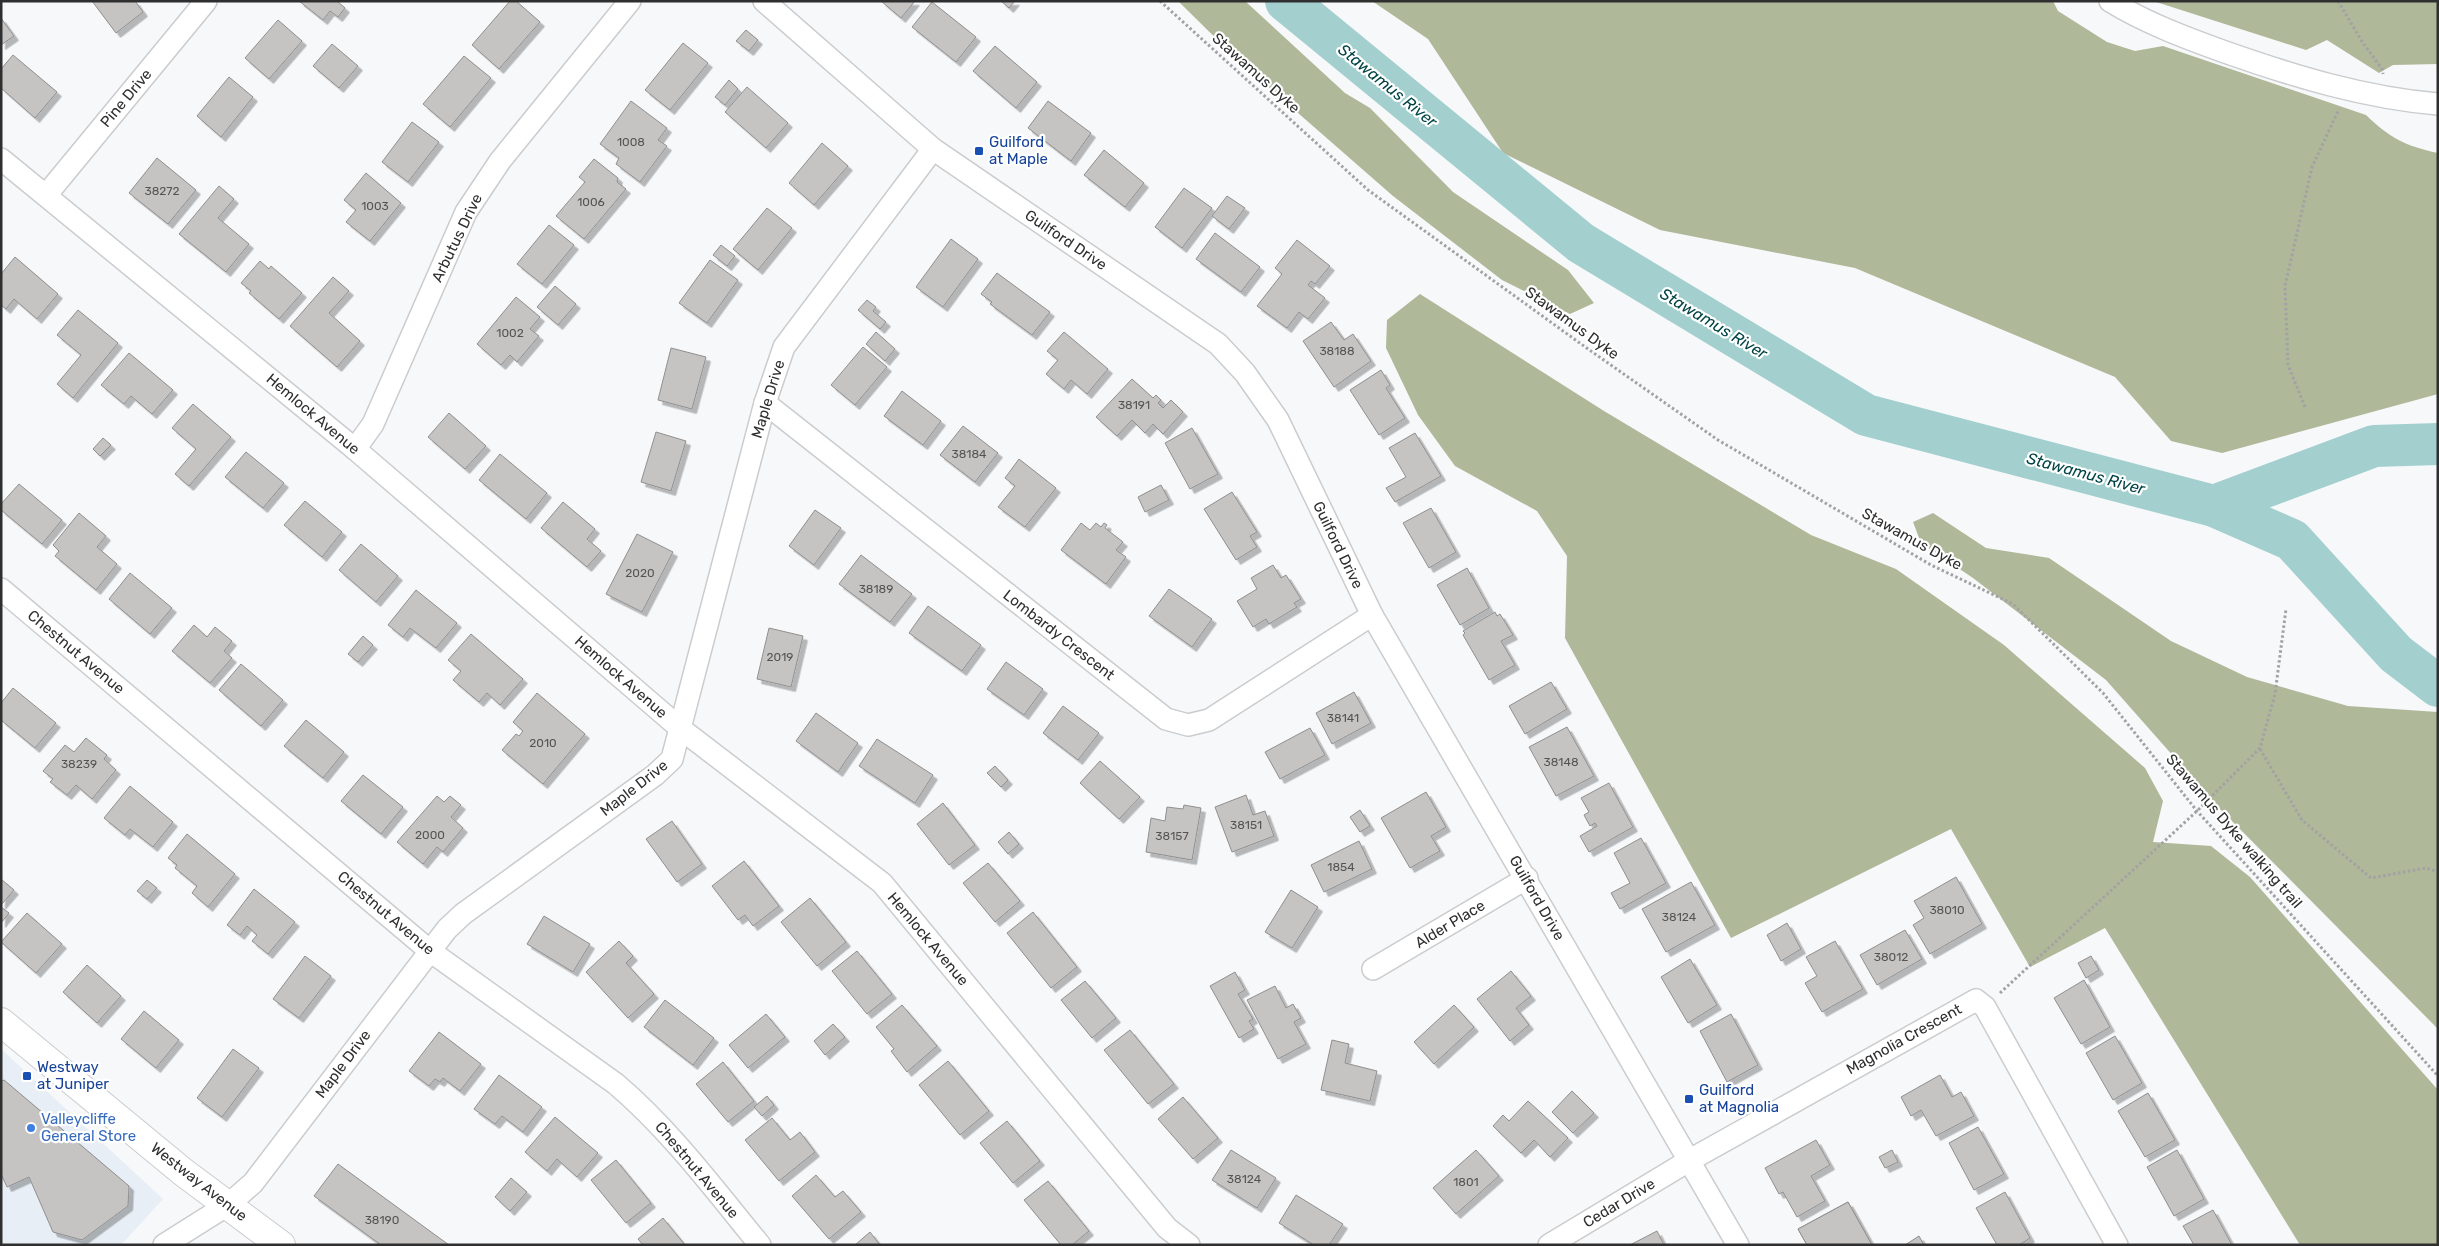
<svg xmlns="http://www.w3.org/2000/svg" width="2439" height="1246" viewBox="0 0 2439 1246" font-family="Rubik,sans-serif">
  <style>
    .built { fill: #e8eef6 }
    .forest { fill: #afb898 }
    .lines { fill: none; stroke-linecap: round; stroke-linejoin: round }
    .river { stroke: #a3cfcf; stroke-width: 42 }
    .building { fill: #c6c4c3; stroke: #908f8e; filter: url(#shadow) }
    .street-casing { stroke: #cbccce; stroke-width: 24 }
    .secondary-casing { stroke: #cbccce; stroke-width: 30 }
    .path { stroke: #a2a2a4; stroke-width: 3; stroke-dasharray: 2.5 2.5; stroke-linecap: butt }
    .street { stroke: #fff; stroke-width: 21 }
    .secondary { stroke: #fff; stroke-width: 28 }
    .transit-dot { fill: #1a4fb4; stroke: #fff; stroke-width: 2 }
    .shop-dot { fill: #3f7fe0; stroke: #fff; stroke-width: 2 }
    .labels { text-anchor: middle; stroke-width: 4.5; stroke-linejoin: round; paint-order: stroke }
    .number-label { font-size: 12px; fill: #555455 }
    .street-label { font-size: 15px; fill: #2f2f30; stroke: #fff }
    .transit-label { font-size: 15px; fill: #164399; stroke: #fff; text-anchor: start }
    .shop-label { font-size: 15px; fill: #366cbe; stroke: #fff; text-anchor: start }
    .water-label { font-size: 16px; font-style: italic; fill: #004446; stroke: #fff }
  </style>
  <defs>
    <filter id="shadow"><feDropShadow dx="4.5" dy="4.5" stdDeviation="0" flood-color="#0004"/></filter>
  </defs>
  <rect width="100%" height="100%" fill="#f7f8fa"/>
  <path class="built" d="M1,1049L163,1199L121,1245H1Z"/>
  <g class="forest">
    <path d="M1178,1H1245L1345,93L1370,108L1453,192L1568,270L1594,303L1570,314L1502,280L1393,196L1241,63Z"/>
    <path d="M1372,1H2053L2058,11L2107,42L2135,51L2163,46L2366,115C2390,138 2405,146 2438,153V394L2222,453L2171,441L2115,377L1855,268L1660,230L1503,153L1428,39Z"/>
    <path d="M2153,1H2438V64L2393,65L2379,73L2327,40L2306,50Z"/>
    <path d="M1420,294L1604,411L1811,535L1896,569L2004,645L2145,768L2163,801L2153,842L2211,846L2250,877L2438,1090V1245H2300L2105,928L2030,967L1951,829L1731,938L1565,638L1567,556L1537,511L1455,466L1418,415L1386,348L1387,320Z"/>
    <path d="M1933,513L1986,548L2049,558L2171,641L2247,677L2348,706L2438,712V1029L2220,809L2106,680L1973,578L1921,543L1913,522Z"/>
  </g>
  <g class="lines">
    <g class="river">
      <path d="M1286,1L1581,243L1866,415L2214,506L2292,540L2396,654L2438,686"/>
      <path d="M2214,506L2374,446L2438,444"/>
    </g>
  </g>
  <g class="building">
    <path d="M92,1H135L143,12L116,33Z"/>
    <path d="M299,1H337L345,8L338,17L330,11L323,20Z"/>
    <path d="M510,1H516L540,22L499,69L472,45Z"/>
    <path d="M881,1H915L901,18Z"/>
    <path d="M1001,1H1015L1009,8Z"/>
    <path d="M932,2L976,37L956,62L912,27Z"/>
    <path d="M1,18L14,36L1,45Z"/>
    <path d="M278,20L302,41L269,79L245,58Z"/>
    <path d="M746,30L758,40L749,51L736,41Z"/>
    <path d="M683,43L708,63L670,110L645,90Z"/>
    <path d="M332,44L358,66L339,88L313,66Z"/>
    <path d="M995,46L1037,82L1016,108L973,71Z"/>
    <path d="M13,55L57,92L35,118L1,88V69Z"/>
    <path d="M464,56L491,78L450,127L423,104Z"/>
    <path d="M229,77L253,97L221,137L197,116Z"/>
    <path d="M729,80L738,89L725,105L715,97Z"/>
    <path d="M747,87L788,123L766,148L725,112Z"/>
    <path d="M631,101L667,128L658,140L667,146L640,182L616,164L619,158L600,144Z"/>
    <path d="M1048,101L1091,133L1071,161L1028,128Z"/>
    <path d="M412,122L439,142L408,182L382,162Z"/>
    <path d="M822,143L848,166L814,205L789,183Z"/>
    <path d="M1104,150L1144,183L1125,207L1084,175Z"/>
    <path d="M157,158L196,190L168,224L129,193Z"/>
    <path d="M594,159L618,178L617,182L626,189L584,239L556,216L585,182L579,177Z"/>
    <path d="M366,173L401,203L370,241L346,222L356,210L344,200Z"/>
    <path d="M219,186L234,199L218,218L249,244L226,272L179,234Z"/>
    <path d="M1184,188L1212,208L1182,248L1155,227Z"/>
    <path d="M1227,196L1245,208L1229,229L1212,216Z"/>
    <path d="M767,208L792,228L758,270L733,249Z"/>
    <path d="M549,225L574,245L542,284L517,264Z"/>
    <path d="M1215,233L1260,267L1241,292L1196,259Z"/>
    <path d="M951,239L978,259L943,307L916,287Z"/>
    <path d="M1297,240L1330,266L1315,284L1311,281L1308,285L1325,298L1308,319L1299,312L1287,328L1257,306L1282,274L1275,268Z"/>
    <path d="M721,245L735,256L727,266L713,255Z"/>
    <path d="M15,257L58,294L37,319L14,299L6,309L1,305V274Z"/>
    <path d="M710,260L738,280L707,323L679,303Z"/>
    <path d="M260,261L269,269L271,266L302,293L279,319L249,293L251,291L241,283Z"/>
    <path d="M997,273L1050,312L1032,335L990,304L992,302L981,294Z"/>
    <path d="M333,277L349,291L329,313L360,341L337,367L290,326Z"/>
    <path d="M555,286L576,304L558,325L537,307Z"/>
    <path d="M516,297L540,317L530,329L539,336L517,362L510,355L501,365L477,344Z"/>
    <path d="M867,300L876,307L873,311L886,322L880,329L858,310Z"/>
    <path d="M78,310L118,343L73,398L57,384L81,355L57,335Z"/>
    <path d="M1331,322L1344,340L1353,334L1371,361L1334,387L1303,341Z"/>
    <path d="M876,332L895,349L885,361L866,344Z"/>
    <path d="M1064,332L1108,369L1087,394L1071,380L1064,389L1046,374L1058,360L1047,351Z"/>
    <path d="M863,347L887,367L855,405L831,385Z"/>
    <path d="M671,348L706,357L692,409L658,400Z"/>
    <path d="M129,353L173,390L152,414L131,396L124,404L101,385Z"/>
    <path d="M1381,370L1390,385L1386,388L1405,418L1379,435L1350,390Z"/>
    <path d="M1132,379L1153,398L1156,395L1161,400L1158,403L1163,408L1171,400L1183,412L1163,434L1153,424L1145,433L1132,420L1117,436L1096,417Z"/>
    <path d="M902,391L941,421L923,445L884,416Z"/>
    <path d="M193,404L231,437L189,486L175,474L196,449L172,428Z"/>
    <path d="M449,413L486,446L465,469L428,437Z"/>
    <path d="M963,426L998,453L975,482L940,455Z"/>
    <path d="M1192,428L1218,474L1190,489L1165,443Z"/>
    <path d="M656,432L686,441L671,491L641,482Z"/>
    <path d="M1415,433L1441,476L1395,502L1386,488L1406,477L1389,448Z"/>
    <path d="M103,438L111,445L100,456L93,449Z"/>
    <path d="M246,452L284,483L263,508L225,477Z"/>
    <path d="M500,454L547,493L526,519L479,480Z"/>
    <path d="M1019,459L1056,488L1025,527L998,507L1015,486L1005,478Z"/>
    <path d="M19,484L62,520L42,544L1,510V504Z"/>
    <path d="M1161,485L1169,500L1145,512L1138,497Z"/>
    <path d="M1232,492L1257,532L1250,536L1257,547L1236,560L1204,509Z"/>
    <path d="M305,501L342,532L322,557L284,525Z"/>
    <path d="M563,502L595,529L587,539L601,551L587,567L541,528Z"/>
    <path d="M1431,508L1456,552L1429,568L1403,523Z"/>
    <path d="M815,510L841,528L814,565L789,546Z"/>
    <path d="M79,513L106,536L97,547L117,564L96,590L55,556L59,551L53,545Z"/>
    <path d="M1081,523L1090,530L1096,523L1101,527L1104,523L1107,525L1105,528L1123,542L1116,550L1126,557L1106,584L1061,550Z"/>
    <path d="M637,534L673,552L642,612L606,594Z"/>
    <path d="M361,544L398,576L376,602L339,570Z"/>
    <path d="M861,555L912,594L890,622L839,584Z"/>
    <path d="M1273,565L1281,578L1286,575L1301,599L1294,603L1297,607L1269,624L1266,619L1253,627L1237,601L1257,589L1251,578Z"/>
    <path d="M1467,568L1489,608L1460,625L1437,585Z"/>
    <path d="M130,573L172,608L150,634L109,599Z"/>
    <path d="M1169,589L1212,619L1192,647L1149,616Z"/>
    <path d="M416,590L457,623L436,648L410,628L403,637L388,625Z"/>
    <path d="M928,606L981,645L962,671L909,633Z"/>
    <path d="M1495,612L1497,616L1500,614L1513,635L1501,641L1515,665L1489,680L1463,635L1465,633L1463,631Z"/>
    <path d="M194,625L207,637L215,627L232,641L224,651L232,658L210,683L172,651Z"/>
    <path d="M769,628L803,636L791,687L757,679Z"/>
    <path d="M471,634L523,679L500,705L487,693L479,702L453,680L461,671L448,660Z"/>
    <path d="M363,636L373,645L358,662L348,654Z"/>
    <path d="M1006,662L1043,689L1024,715L987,689Z"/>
    <path d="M241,664L283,700L261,726L219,690Z"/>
    <path d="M1551,682L1567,709L1525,734L1509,706Z"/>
    <path d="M13,688L56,723L35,748L1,720V703Z"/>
    <path d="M1354,692L1371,723L1332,744L1316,713Z"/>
    <path d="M537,693L585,734L543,784L502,750L516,734L519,736L523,731L513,722Z"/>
    <path d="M1063,706L1099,733L1078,760L1043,733Z"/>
    <path d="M816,713L858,743L838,772L796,741Z"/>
    <path d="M306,720L344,752L323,778L284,746Z"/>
    <path d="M1567,727L1594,776L1556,796L1529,747Z"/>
    <path d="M1310,728L1325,755L1280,779L1265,752Z"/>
    <path d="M86,738L107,755L104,759L116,770L92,799L76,785L67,795L50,782L53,779L43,771L65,745L74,752Z"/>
    <path d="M877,739L933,775L915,803L859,766Z"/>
    <path d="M1100,761L1140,797L1119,819L1080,783Z"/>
    <path d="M995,766L1008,780L1001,787L987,773Z"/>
    <path d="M363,775L403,807L381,834L341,801Z"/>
    <path d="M1609,783L1633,827L1589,852L1580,836L1597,826L1595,823L1590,826L1584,815L1589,812L1581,798Z"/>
    <path d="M130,786L173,822L153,847L130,829L125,835L104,818Z"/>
    <path d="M1426,792L1446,827L1431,836L1440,851L1410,868L1381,818Z"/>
    <path d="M1246,795L1253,815L1265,811L1274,836L1232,852L1215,807Z"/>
    <path d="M437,796L444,802L450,796L461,805L451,817L463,828L443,852L437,847L423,864L397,842Z"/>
    <path d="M943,803L975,845L949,865L917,824Z"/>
    <path d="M1184,805L1201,808L1192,860L1146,852L1151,818L1165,821L1167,807L1183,809Z"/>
    <path d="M1360,810L1370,826L1360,832L1350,817Z"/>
    <path d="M672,821L702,864L677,882L646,839Z"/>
    <path d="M1009,832L1019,844L1008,854L998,842Z"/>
    <path d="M187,834L235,874L208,907L192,893L197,886L175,868L177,865L168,858Z"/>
    <path d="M1641,838L1666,883L1620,909L1611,893L1630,883L1614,853Z"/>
    <path d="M1359,841L1372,869L1324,892L1311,865Z"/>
    <path d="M744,861L779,906L753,926L745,915L738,920L712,886Z"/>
    <path d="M988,863L1020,901L995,922L963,883Z"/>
    <path d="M1956,877L1982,924L1930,954L1913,925L1924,918L1914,901Z"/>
    <path d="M1,879L14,890L1,905Z"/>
    <path d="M147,880L157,888L147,899L137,891Z"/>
    <path d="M1691,882L1715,925L1666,952L1642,909Z"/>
    <path d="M254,889L295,922L268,954L252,941L257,935L247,926L240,935L227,925Z"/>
    <path d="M1291,890L1318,907L1292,948L1265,932Z"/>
    <path d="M810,898L846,942L817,966L781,922Z"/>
    <path d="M1,907L9,913L1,923Z"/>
    <path d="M1033,912L1077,967L1051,988L1007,933Z"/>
    <path d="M27,913L62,944L36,973L1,942Z"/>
    <path d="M544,916L590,944L573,972L527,944Z"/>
    <path d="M1787,923L1801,949L1781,961L1767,935Z"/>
    <path d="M1905,930L1922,959L1877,985L1860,955Z"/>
    <path d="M619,941L633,956L626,963L654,994L628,1018L586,972Z"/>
    <path d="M1835,941L1863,989L1822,1012L1805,983L1817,976L1806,957Z"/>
    <path d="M857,951L892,994L867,1014L832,971Z"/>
    <path d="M305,956L331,976L299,1018L273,999Z"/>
    <path d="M2091,956L2099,970L2086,978L2078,963Z"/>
    <path d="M1690,959L1717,1005L1688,1023L1661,977Z"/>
    <path d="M87,965L121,996L97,1023L63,992Z"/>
    <path d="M1511,971L1531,996L1516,1008L1529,1025L1510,1041L1477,999Z"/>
    <path d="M1235,972L1245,990L1238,994L1253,1019L1249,1021L1254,1029L1239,1038L1210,986Z"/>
    <path d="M2084,980L2110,1027L2081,1044L2054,998Z"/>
    <path d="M1085,981L1116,1018L1092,1038L1061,1000Z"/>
    <path d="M1275,986L1286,1008L1293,1004L1301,1018L1294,1022L1306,1044L1278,1059L1247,1000Z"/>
    <path d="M665,1000L714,1038L693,1065L644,1027Z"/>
    <path d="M902,1005L937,1046L907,1072L891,1051L894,1049L876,1027Z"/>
    <path d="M1454,1005L1474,1027L1434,1064L1414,1042Z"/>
    <path d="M144,1011L179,1040L156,1068L121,1039Z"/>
    <path d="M766,1014L785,1037L748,1068L729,1045Z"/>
    <path d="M1731,1014L1758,1065L1727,1082L1700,1031Z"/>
    <path d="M833,1024L845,1037L825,1055L814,1041Z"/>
    <path d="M1130,1030L1174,1084L1148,1104L1104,1050Z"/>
    <path d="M439,1032L481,1064L460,1091L443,1078L440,1082L435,1079L429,1086L409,1071Z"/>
    <path d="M2115,1036L2142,1083L2113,1100L2086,1053Z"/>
    <path d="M1332,1040L1349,1044L1345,1063L1377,1071L1370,1101L1321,1090Z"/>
    <path d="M233,1049L259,1068L222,1117L197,1098Z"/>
    <path d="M948,1061L989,1111L960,1135L919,1085Z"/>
    <path d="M723,1062L754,1101L728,1122L696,1084Z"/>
    <path d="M499,1075L542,1107L523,1132L502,1116L495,1124L474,1109Z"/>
    <path d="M1940,1075L1952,1097L1961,1092L1974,1116L1936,1136L1921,1110L1911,1116L1901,1097Z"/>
    <path d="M4,1080L129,1186L128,1206L82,1240L53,1232L29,1177L7,1187L1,1174V1081Z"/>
    <path d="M1572,1091L1594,1113L1573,1133L1552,1112Z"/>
    <path d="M2148,1093L2175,1140L2145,1157L2118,1111Z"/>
    <path d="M767,1096L774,1105L762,1116L754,1107Z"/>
    <path d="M1183,1097L1218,1138L1193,1159L1158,1119Z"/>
    <path d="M1528,1101L1568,1138L1550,1157L1534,1140L1521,1153L1493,1126L1503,1115L1509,1121Z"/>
    <path d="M555,1117L598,1153L577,1177L557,1159L547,1171L525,1152Z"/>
    <path d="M772,1118L790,1140L800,1132L815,1152L779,1181L745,1140Z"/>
    <path d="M1007,1121L1040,1161L1013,1183L980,1143Z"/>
    <path d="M1978,1127L2004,1174L1974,1190L1949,1143Z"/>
    <path d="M1816,1140L1830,1165L1811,1176L1825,1201L1797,1217L1783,1192L1779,1194L1765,1168Z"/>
    <path d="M1231,1150L1276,1178L1257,1208L1212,1180Z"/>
    <path d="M1476,1150L1499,1176L1456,1214L1433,1188Z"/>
    <path d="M1892,1150L1898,1162L1885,1168L1879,1157Z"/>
    <path d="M2177,1150L2204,1199L2174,1216L2147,1167Z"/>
    <path d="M616,1160L651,1203L626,1223L591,1180Z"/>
    <path d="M338,1164L449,1245H381L314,1196Z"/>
    <path d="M816,1175L835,1197L843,1191L861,1212L829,1239L792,1196Z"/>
    <path d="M511,1178L527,1192L510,1211L495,1197Z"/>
    <path d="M1048,1181L1089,1231L1072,1245H1061L1024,1200Z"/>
    <path d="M2005,1192L2030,1238L2019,1245H1997L1976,1208Z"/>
    <path d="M1296,1195L1343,1224L1329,1245H1314L1279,1223Z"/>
    <path d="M1848,1202L1872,1245H1807L1798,1229Z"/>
    <path d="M1848,1202L1872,1245H1807L1798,1229Z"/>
    <path d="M2213,1210L2232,1245H2194L2183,1226Z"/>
    <path d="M663,1218L685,1245H643L638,1239Z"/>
    <path d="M1657,1231L1664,1245H1630Z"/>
    <path d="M870,1232L880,1245H855Z"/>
    <path d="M1919,1236L1924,1245H1905Z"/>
  </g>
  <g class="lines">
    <g class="street-casing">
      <g id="street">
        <path d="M764,1L933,149L1218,344L1245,373L1278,420L1372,615L1738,1245"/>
        <path d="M2110,1C2146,23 2186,38 2225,52C2293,76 2365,98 2438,104"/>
        <path d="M1,159L355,449L681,729L882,883L1167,1228L1189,1245"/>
        <path d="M47,194L206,1"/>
        <path d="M765,403L1166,719L1188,725L1209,720L1372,615"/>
        <path d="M355,449L373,424L466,212L500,161L630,1"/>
        <path d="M1,589L430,951L616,1084C671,1131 714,1189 760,1245"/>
        <path d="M1373,969L1527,878"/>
        <path d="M164,1245L229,1204L253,1183L447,929L463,914L655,775L672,759L765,403L784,347L933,149"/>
        <path d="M1549,1245L1690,1160L1976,1000L1985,1007L2117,1245"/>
      </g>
    </g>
    <g class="secondary-casing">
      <path id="secondary" d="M1,1022L183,1172L281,1245"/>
    </g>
    <g class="path">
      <path d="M1160,1L1368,190L1588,349L1718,440L1931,565L2013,604L2103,693L2197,811L2438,1076"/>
      <path d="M2338,1L2361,40L2382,69L2383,74"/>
      <path d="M2305,407L2288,365L2285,286L2312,167L2339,109"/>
      <path d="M2260,749L2302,820L2371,878L2426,868L2438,872"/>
      <path d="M2000,993L2197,811L2260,748L2275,694L2286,609"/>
    </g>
    <use href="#street" class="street"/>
    <use href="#secondary" class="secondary"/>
  </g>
  <g class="transit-dot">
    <rect x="974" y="146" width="10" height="10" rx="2.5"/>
    <rect x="22" y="1071" width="10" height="10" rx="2.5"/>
    <rect x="1684" y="1094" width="10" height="10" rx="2.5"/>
  </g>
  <circle class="shop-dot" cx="31" cy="1128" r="5"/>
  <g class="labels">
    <g class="number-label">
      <text x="631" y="146">1008</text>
      <text x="162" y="195">38272</text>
      <text x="591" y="206">1006</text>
      <text x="375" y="210">1003</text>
      <text x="510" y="337">1002</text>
      <text x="1337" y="355">38188</text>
      <text x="1134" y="409">38191</text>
      <text x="969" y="458">38184</text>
      <text x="640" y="577">2020</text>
      <text x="876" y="593">38189</text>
      <text x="780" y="661">2019</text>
      <text x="1343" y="722">38141</text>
      <text x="543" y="747">2010</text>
      <text x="1561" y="766">38148</text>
      <text x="79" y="768">38239</text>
      <text x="1246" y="829">38151</text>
      <text x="430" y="839">2000</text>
      <text x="1172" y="840">38157</text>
      <text x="1341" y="871">1854</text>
      <text x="1947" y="914">38010</text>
      <text x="1679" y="921">38124</text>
      <text x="1891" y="961">38012</text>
      <text x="1244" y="1183">38124</text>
      <text x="1466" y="1186">1801</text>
      <text x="382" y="1224">38190</text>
    </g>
    <g class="street-label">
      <text transform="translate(1256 73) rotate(42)" y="5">Stawamus Dyke</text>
      <text transform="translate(126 98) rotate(-50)" y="5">Pine Drive</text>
      <text transform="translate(457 238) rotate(-64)" y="5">Arbutus Drive</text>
      <text transform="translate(1066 240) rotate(34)" y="5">Guilford Drive</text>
      <text transform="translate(1572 323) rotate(36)" y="5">Stawamus Dyke</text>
      <text transform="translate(768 399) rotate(-73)" y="5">Maple Drive</text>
      <text transform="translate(313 414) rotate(40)" y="5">Hemlock Avenue</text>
      <text transform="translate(1912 539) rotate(29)" y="5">Stawamus Dyke</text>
      <text transform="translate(1338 545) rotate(64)" y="5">Guilford Drive</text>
      <text transform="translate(1059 635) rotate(38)" y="5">Lombardy Crescent</text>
      <text transform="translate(76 652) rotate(40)" y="5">Chestnut Avenue</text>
      <text transform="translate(621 677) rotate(41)" y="5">Hemlock Avenue</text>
      <text transform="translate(634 788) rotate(-38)" y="5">Maple Drive</text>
      <text transform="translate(2234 831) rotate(49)" y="5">Stawamus Dyke walking trail</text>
      <text transform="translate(1537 898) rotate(60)" y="5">Guilford Drive</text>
      <text transform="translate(386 913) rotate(40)" y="5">Chestnut Avenue</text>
      <text transform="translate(1450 924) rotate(-31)" y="5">Alder Place</text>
      <text transform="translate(928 939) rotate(50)" y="5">Hemlock Avenue</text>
      <text transform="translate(1904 1039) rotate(-29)" y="5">Magnolia Crescent</text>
      <text transform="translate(343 1064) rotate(-53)" y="5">Maple Drive</text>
      <text transform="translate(697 1170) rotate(50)" y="5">Chestnut Avenue</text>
      <text transform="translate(199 1182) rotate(38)" y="5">Westway Avenue</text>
      <text transform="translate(1619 1203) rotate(-31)" y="5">Cedar Drive</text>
    </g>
    <g class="transit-label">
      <text x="989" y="147">Guilford<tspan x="989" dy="17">at Maple</tspan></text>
      <text x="37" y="1072">Westway<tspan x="37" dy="17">at Juniper</tspan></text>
      <text x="1699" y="1095">Guilford<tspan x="1699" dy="17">at Magnolia</tspan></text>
    </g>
    <g class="shop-label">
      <text x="41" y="1124">Valleycliffe<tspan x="41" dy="17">General Store</tspan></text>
    </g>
    <g class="water-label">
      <text transform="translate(1388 85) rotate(39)" y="6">Stawamus River</text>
      <text transform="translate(1714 323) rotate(31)" y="6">Stawamus River</text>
      <text transform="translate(2086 473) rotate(15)" y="6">Stawamus River</text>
    </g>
  </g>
  <rect width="2439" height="1246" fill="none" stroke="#2f2f30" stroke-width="5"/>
</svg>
